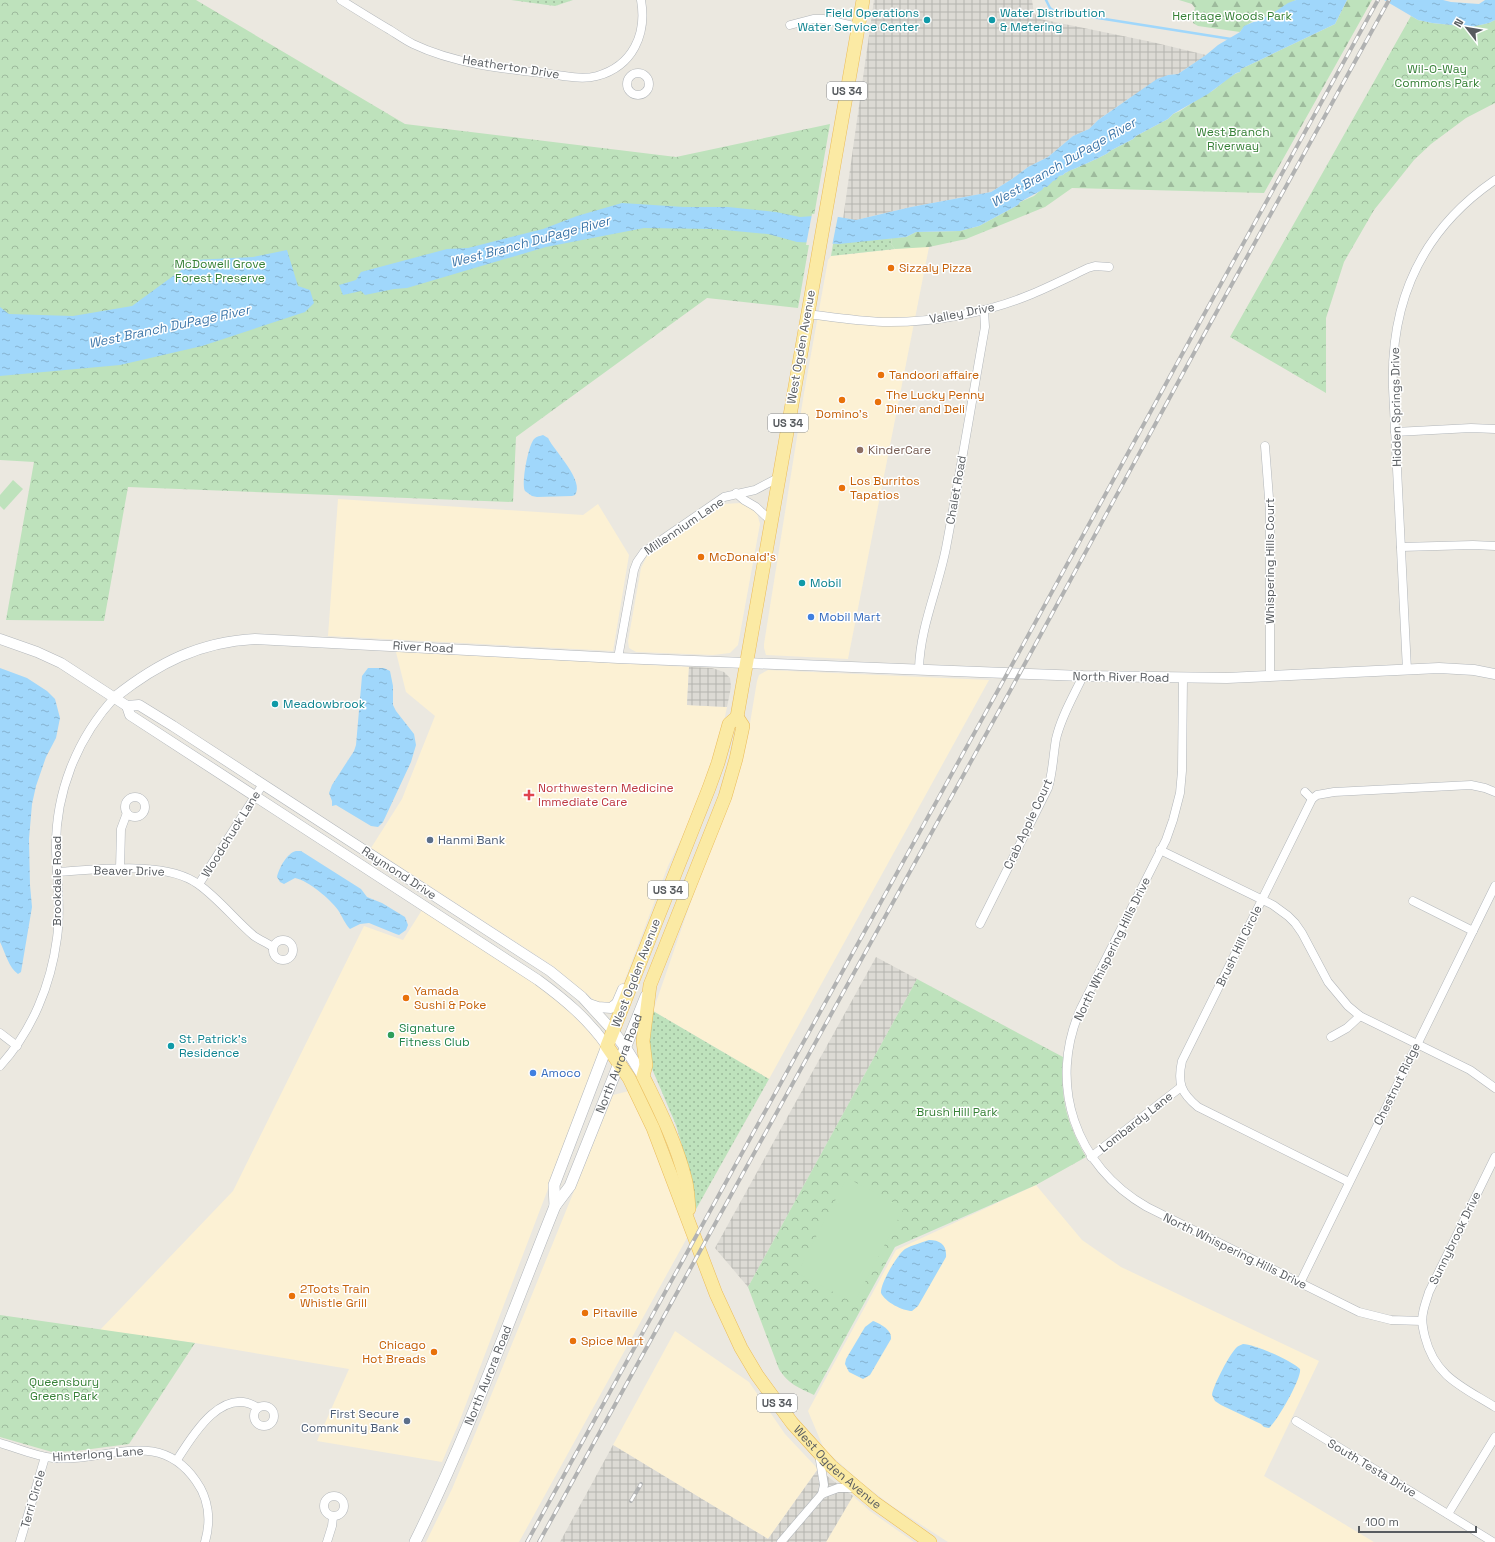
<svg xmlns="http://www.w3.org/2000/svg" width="1495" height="1542" viewBox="0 0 1495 1542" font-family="'Space Grotesk',sans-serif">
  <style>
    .commercial { fill: #fcf1d4 }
    .industrial { fill: url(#industrial-grid) }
    .grass { fill: url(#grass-dots) }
    .forest { fill: url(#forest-firs) }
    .park { fill: url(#park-crowns) }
    .pitch { fill: #bee2bc }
    .water { fill: url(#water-ripples) }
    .pier { fill: #ebe8e0 }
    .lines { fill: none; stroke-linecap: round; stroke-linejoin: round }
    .stream { stroke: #a0d7fb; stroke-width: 2.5 }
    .minor-casing { stroke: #b2b6ba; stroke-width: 9 }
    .tertiary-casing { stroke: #b2b6ba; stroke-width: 11 }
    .secondary-casing { stroke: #b3b7bc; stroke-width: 12 }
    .primary-casing { stroke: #ebbc59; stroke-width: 14 }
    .minor { stroke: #fff; stroke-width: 8 }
    .tertiary { stroke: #fff; stroke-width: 10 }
    .secondary { stroke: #fff; stroke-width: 11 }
    .primary { stroke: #fbeaa4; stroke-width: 13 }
    .rail-casing { stroke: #b1b2b2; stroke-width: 4 }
    .rail { stroke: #fff; stroke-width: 2.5; stroke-dasharray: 8; stroke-linecap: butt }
    .culture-dot { fill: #0f9aa8; stroke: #fff; stroke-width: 1.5 }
    .food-dot { fill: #e8710a; stroke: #fff; stroke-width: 1.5 }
    .education-dot { fill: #8d6e63; stroke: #fff; stroke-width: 1.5 }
    .shop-dot { fill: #3f7fe0; stroke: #fff; stroke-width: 1.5 }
    .health-dot { fill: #e0444e; stroke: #fff; stroke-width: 1.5 }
    .service-dot { fill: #5c6f8a; stroke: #fff; stroke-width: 1.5 }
    .leisure-dot { fill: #2e9e5b; stroke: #fff; stroke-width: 1.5 }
    .labels { text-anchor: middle; stroke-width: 3; stroke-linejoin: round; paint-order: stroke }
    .shield { fill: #fff; stroke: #8a8d90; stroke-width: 1 }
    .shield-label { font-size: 11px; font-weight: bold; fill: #585c60 }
    .culture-label { font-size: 12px; fill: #0d838f; stroke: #fff; text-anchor: start }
    .park-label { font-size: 12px; fill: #378137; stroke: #fff }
    .street-label { font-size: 12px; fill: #585c60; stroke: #fff }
    .food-label { font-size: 12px; fill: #c56008; stroke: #fff; text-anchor: start }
    .education-label { font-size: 12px; fill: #785e54; stroke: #fff; text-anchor: start }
    .shop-label { font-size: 12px; fill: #366cbe; stroke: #fff; text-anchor: start }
    .health-label { font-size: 12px; fill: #be3a42; stroke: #fff; text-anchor: start }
    .service-label { font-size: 12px; fill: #4e5e75; stroke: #fff; text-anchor: start }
    .leisure-label { font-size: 12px; fill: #27864d; stroke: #fff; text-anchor: start }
    .water-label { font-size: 13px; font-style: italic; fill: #3f78ab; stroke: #fff }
  </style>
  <defs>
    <pattern id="industrial-grid" width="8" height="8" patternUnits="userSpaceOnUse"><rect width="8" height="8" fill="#dcdad4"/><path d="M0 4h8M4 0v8" fill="none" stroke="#b5b4af"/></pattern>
    <pattern id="grass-dots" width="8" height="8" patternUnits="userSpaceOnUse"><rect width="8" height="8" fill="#bee2bc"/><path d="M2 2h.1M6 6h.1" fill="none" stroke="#9dba9c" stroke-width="1.8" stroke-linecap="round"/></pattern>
    <pattern id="forest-firs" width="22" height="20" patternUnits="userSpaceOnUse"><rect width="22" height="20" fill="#bee2bc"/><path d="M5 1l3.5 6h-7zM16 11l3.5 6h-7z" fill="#9dba9c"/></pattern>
    <pattern id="park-crowns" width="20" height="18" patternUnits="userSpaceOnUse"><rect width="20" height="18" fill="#bee2bc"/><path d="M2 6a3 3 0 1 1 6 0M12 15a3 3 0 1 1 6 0" fill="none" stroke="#9dba9c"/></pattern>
    <pattern id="water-ripples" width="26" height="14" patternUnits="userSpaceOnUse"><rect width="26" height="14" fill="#a0d7fb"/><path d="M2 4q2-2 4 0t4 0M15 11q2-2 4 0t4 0" fill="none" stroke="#85b2cf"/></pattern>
  </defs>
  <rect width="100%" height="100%" fill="#ebe8e0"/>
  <g class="commercial">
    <path d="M914,247H929L848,659L766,655L764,648V644L804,393L828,260L831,256Z"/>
    <path d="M338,499L583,515L598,504L629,555L613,651L328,636Z"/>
    <path d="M741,503L752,507L757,513L760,524L738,645L730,653L713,655L636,652L629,648L628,641L641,568L647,556L723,504Z"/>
    <path d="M396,652L689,667L687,705L727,707L719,746L690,821L668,866L621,990L614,1001L606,1004L595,1001L553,966L371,848L402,799L435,716L406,692Z"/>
    <path d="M768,670L989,680L769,1079L653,1011L698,881L734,788L748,735L757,681L759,675Z"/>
    <path d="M422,910L532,981L554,997L583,1023L600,1043L601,1050L458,1425L442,1462L317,1441L349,1369L195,1343L100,1330L233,1191L364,926L403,940Z"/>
    <path d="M629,1091L651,1136L688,1236L519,1542H426L452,1489L490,1398L613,1095Z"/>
    <path d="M1036,1185L1082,1240L1121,1267L1319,1361L1264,1476L1374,1542H948L892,1506L862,1483L824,1449L808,1411L896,1250Z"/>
    <path d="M675,1331L749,1382L785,1434L818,1469L768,1539L613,1445Z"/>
    <path d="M853,1496L870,1511L914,1542H826Z"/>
  </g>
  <g class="industrial">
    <path d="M874,0H1032L1034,13L1040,19L1152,42L1206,55L1178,74L1168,75L1128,99L1098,120L1089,129L1073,136L1048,157L1028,167L1012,179L991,192L911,207L856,220L843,219Z"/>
    <path d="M689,667L712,668L724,672L730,678L731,687L727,707L687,705Z"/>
    <path d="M876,957L917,979L748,1287L715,1248Z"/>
    <path d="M613,1445L768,1539L818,1469L853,1496L826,1542H560Z"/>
  </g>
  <g class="grass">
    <path d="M511,0H573L555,6Z"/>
    <path d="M892,238L891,244L895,249L831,256L833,244Z"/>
    <path d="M653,1011L769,1079L695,1211L685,1156L676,1125L650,1064L648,1043Z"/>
  </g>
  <g class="forest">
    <path d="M1179,0H1296C1287,4 1279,11 1271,15C1260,20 1247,21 1240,32L1198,26L1193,23V15L1195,8L1192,4Z"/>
    <path d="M1347,0H1372L1264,193L1072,188L1045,207L966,239L929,247L895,249L891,244L892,238L906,237L916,232L960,231L979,226L1018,205L1020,202L1034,196L1044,187L1047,186L1058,176L1063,175L1065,173C1073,169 1108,155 1110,151L1133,139L1136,136L1168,119L1173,114L1180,111L1204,95C1217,91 1227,75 1240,72L1241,69L1335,24Z"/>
  </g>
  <g class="park">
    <path d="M0,0H196L405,124L676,157L830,124L798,308L707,298L516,437L513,502L128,487L104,621L6,620L34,462L0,460Z"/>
    <path d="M1411,16L1418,20L1432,23L1471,27L1489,23L1495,20V103L1466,118L1431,144L1414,160L1374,210L1344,262L1326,318V393L1230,337Z"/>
    <path d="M917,979L1063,1057C1060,1098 1066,1121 1086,1157L1036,1185L895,1247L814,1395C798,1387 788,1384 779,1369L748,1287Z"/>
    <path d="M0,1315L195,1343L129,1444L76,1451L52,1452L0,1437Z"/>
  </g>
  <g class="pitch">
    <path d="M13,480L23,489L4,510L0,506V495Z"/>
    <path d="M847,1178L904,1208L854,1303L797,1273Z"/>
  </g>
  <g class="water">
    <path d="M1296,0H1347L1335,24L1241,69L1240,72L1236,73L1208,94L1173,114L1168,119L1136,136L1133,139L1110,151C1108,155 1073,169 1065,173L1063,175L1059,176L1056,180L1053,181L1047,187H1044L1042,190L1020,202L1018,205L979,226L960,231L916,232L906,237L839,244L797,242L768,234L714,229L644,228L546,247L407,288L394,289L365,295L361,291L343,295L339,285L356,280L361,272L447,249L468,248L543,229L577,216L622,203L684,207H728L776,212L800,217L827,215L856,220L911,207L991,192L1012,179L1028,167L1048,157L1073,136L1089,129L1098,120L1157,79L1168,75L1178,74L1206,55L1218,45L1240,32L1244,26L1270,15L1288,3Z"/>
    <path d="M1384,0H1443L1451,2L1479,4L1485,0H1495V20L1489,23L1471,27L1432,23L1418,20Z"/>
    <path d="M287,250L298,286L310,290L314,303L305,312L202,346L120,365L0,376V307L9,314L73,316L132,306L195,260L253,257Z"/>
    <path d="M543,435L548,438C555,452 585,481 575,495L572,496L537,497L532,496L525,491C521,484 528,446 534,439C537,436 540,436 543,435Z"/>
    <path d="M0,668L27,678L47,691L55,699L60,718L56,738L46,757L36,786L32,804L29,839L30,885L32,907L21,972L18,974C9,968 5,952 0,942Z"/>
    <path d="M368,668H384L390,671L393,686V705L396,711L414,734L416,745L411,762L383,822L378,827L371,826L336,805L332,806V801L329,793L332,785L354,751L356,745L362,676Z"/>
    <path d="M296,851H301L361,889L367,897L382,903L405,917L408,925L406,930L399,935L396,934L369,923L360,924L350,929C345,924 342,916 338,910C330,899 309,881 295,878L284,884L280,882L277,877C279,868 287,853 296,851Z"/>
    <path d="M929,1240C940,1240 947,1245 946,1257L918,1306L912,1311C903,1311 885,1302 881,1293C880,1284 897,1255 905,1249C912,1245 921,1243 929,1240Z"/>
    <path d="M873,1321C881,1324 892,1330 891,1339L870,1375L863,1379L849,1372L845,1364L846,1359L865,1327Z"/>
    <path d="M1243,1344C1254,1344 1292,1361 1300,1369C1302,1378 1277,1421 1269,1428L1264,1427L1261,1424L1221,1405L1215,1401L1212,1395C1213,1386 1230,1353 1237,1347C1238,1346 1241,1345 1243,1344Z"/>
  </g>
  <path class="pier" d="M827,213L838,216L832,246L806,245L812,214Z"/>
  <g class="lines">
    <path class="stream" d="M1046,0L1050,8L1054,11L1231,39"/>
    <g class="minor-casing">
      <g id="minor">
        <path d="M341,0C357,10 373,20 390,30C398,35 405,40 413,44C455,64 504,69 549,74C565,76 582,80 597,76C633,66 647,34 641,0"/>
        <path d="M790,25L813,19H823L858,27"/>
        <circle cx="638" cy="84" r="11"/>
        <path d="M807,314C832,317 857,321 883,322C933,323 986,313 1032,294C1051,286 1069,277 1088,268L1095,266L1109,267"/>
        <path d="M1395,432L1471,428L1495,429"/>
        <path d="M1265,446L1270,511V676"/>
        <path d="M736,493L744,500L756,507L771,521"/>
        <path d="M1401,547L1473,545L1495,546"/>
        <path d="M618,658L634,570L637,562L644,552L724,497L755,490L778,478"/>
        <path d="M919,669C920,627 938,589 946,548C960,474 972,400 985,327L984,310"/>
        <path d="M1407,670L1393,388C1390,301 1422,230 1495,180"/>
        <path d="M1183,678L1182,771L1180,793L1173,820L1166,840L1081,1008C1047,1084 1075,1166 1147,1207L1359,1312L1391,1320L1422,1321"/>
        <path d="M1305,792L1312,799"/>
        <circle cx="135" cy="807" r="10"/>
        <path d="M1160,850L1273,905L1288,916L1295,923L1302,933L1328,982L1348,1006L1360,1016L1470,1070L1495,1088"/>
        <path d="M120,869L121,829L127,813"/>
        <path d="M57,872C97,870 165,860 198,884C219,899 235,920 254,936C260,940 267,943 273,947"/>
        <path d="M199,884L263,784"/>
        <path d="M1413,901L1473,931"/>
        <path d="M980,924L1048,788C1053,772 1053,756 1056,739C1061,717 1073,697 1083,676"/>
        <circle cx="283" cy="950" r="10"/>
        <path d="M0,1033L17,1046"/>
        <path d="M1331,1037L1347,1028L1360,1016"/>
        <path d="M0,1066C32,1031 51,985 57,938C61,909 57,879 56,850C55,793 77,738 115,697"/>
        <path d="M1091,1157L1181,1087"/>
        <path d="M1495,1157L1429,1292C1427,1299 1424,1306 1423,1313C1421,1321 1423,1329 1425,1337C1435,1377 1463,1387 1495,1407"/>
        <path d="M1349,1182L1198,1107C1181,1093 1177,1083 1182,1061L1312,799L1317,795L1334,792L1471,785L1485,788L1495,792"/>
        <path d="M1300,1283L1495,886"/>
        <circle cx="264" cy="1416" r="10"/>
        <path d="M1296,1421L1493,1542"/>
        <path d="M0,1443C17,1448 35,1456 53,1458C105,1463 158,1426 196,1481C209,1499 211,1521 205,1542"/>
        <path d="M819,1454L824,1485L822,1494"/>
        <path d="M177,1460C192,1436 223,1384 258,1408"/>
        <circle cx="334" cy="1506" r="10"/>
        <path d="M1448,1514L1495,1437"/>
        <path d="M20,1542L45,1457"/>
        <path d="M327,1542L332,1526L333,1517"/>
        <path d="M781,1542L822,1494L838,1488H856"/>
      </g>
    </g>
    <g class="tertiary-casing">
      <g id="tertiary">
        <path d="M0,639L37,652L61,663L127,706L139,705L173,726L550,971L582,997L613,1031"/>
        <path d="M115,697C158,663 199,642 255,639L618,658L1083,676L1227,678L1439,668L1474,670L1495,674"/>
        <path d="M127,706L130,715L538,980C564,999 588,1019 607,1046"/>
        <path d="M589,1004L598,1007L611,1008L617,1003L623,989"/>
      </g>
    </g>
    <g class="secondary-casing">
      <g id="secondary">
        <path d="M613,1031L625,1047L643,1076"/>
        <path d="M555,1206L554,1185L607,1046"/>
        <path id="s1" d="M415,1542C469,1433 510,1318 555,1206L570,1186L646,996"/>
      </g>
    </g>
    <g class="primary-casing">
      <g id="primary">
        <path id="s2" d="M863,0L737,717L729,724L718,763L709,788L607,1046L629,1078L653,1128L716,1294L741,1348L757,1375L792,1423L831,1466L875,1503L930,1542"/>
        <path d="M689,1209C688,1199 688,1188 685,1178C676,1142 659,1109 643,1076L646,1065L643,1041L650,985L725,797L736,759L743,726L737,717"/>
      </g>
    </g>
    <use href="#minor" class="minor"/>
    <use href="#tertiary" class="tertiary"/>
    <use href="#secondary" class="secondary"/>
    <use href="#primary" class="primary"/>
    <g class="rail-casing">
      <g id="rail">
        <path d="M631,1501L641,1484"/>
        <path d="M527,1542L1007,674L1191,338L1378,0"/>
        <path d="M539,1542L1010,691L1200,342L1389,0"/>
      </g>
    </g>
    <use href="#rail" class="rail"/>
  </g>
  <g class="culture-dot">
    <circle cx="927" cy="20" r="4"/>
    <circle cx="992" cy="20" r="4"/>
    <circle cx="802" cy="583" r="4"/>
    <circle cx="275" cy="704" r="4"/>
    <circle cx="171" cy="1046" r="4"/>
  </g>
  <g class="food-dot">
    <circle cx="891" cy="268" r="4"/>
    <circle cx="881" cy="375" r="4"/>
    <circle cx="842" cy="400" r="4"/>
    <circle cx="878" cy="402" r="4"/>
    <circle cx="842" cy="488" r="4"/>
    <circle cx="701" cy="557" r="4"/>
    <circle cx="406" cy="998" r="4"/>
    <circle cx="292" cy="1296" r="4"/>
    <circle cx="585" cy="1313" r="4"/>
    <circle cx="573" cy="1341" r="4"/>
    <circle cx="434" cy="1352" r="4"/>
  </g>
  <circle class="education-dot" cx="860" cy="450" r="4"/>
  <g class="shop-dot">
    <circle cx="811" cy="617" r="4"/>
    <circle cx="533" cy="1073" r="4"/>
  </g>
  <path class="health-dot" d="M527 789h4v4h4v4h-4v4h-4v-4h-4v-4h4z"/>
  <g class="service-dot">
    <circle cx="430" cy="840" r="4"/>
    <circle cx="407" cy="1421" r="4"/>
  </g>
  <circle class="leisure-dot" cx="391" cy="1035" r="4"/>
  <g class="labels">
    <g class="shield">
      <rect x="827" y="82" width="40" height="18" rx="3"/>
      <rect x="768" y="414" width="40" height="18" rx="3"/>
      <rect x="648" y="881" width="40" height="18" rx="3"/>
      <rect x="757" y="1394" width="40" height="18" rx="3"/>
    </g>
    <g class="shield-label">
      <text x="847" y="95">US 34</text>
      <text x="788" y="427">US 34</text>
      <text x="668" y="894">US 34</text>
      <text x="777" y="1407">US 34</text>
    </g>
    <g class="culture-label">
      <text x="919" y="17" text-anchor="end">Field Operations<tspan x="919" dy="14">Water Service Center</tspan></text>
      <text x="1000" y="17">Water Distribution<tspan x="1000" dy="14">&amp; Metering</tspan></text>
      <text x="810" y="587">Mobil</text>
      <text x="283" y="708">Meadowbrook</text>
      <text x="179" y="1043">St. Patrick's<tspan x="179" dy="14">Residence</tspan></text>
    </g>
    <g class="park-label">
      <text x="1232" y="20">Heritage Woods Park</text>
      <text x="1437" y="73">Wil-O-Way<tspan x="1437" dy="14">Commons Park</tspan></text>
      <text x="1233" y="136">West Branch<tspan x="1233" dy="14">Riverway</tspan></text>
      <text x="220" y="268">McDowell Grove<tspan x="220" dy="14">Forest Preserve</tspan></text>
      <text x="957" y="1116">Brush Hill Park</text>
      <text x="64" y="1386">Queensbury<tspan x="64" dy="14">Greens Park</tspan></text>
    </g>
    <g class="street-label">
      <text transform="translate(511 67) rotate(9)" y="4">Heatherton Drive</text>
      <text transform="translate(962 313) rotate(-11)" y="4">Valley Drive</text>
      <text transform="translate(801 347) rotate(-80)" y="4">West Ogden Avenue</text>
      <text transform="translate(1396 407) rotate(-91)" y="4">Hidden Springs Drive</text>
      <text transform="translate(956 490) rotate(-80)" y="4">Chalet Road</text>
      <text transform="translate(684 526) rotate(-34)" y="4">Millennium Lane</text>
      <text transform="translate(1270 561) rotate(-90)" y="4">Whispering Hills Court</text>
      <text transform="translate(423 647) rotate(3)" y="4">River Road</text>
      <text transform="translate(1121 677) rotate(1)" y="4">North River Road</text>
      <text transform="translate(1028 824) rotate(-65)" y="4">Crab Apple Court</text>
      <text transform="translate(231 834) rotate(-58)" y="4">Woodchuck Lane</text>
      <text transform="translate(129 871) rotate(1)" y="4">Beaver Drive</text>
      <text transform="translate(399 873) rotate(33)" y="4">Raymond Drive</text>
      <text transform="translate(57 881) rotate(-90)" y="4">Brookdale Road</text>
      <text transform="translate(1239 946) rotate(-64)" y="4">Brush Hill Circle</text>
      <text transform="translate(1112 949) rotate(-64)" y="4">North Whispering Hills Drive</text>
      <text transform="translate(636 973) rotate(-69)" y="4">West Ogden Avenue</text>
      <text dy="4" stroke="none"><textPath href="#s1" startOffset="521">North Aurora Road</textPath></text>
      <text transform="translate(1397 1084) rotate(-64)" y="4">Chestnut Ridge</text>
      <text transform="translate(1136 1122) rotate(-38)" y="4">Lombardy Lane</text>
      <text transform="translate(1455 1238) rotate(-64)" y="4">Sunnybrook Drive</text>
      <text transform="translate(1235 1251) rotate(26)" y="4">North Whispering Hills Drive</text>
      <text dy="4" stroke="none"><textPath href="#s1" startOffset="182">North Aurora Road</textPath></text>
      <text transform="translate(98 1454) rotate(-4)" y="4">Hinterlong Lane</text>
      <text dy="4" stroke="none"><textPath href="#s2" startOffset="1569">West Ogden Avenue</textPath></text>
      <text transform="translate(1372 1468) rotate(31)" y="4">South Testa Drive</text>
      <text transform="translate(33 1499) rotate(-74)" y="4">Terri Circle</text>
    </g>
    <g class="food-label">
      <text x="899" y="272">Sizzaly Pizza</text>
      <text x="889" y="379">Tandoori affaire</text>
      <text x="886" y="399">The Lucky Penny<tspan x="886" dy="14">Diner and Deli</tspan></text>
      <text x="842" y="418" text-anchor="middle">Domino's</text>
      <text x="850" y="485">Los Burritos<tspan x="850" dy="14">Tapatios</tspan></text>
      <text x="709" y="561">McDonald's</text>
      <text x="414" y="995">Yamada<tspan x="414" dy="14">Sushi &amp; Poke</tspan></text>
      <text x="300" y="1293">2Toots Train<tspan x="300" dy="14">Whistle Grill</tspan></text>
      <text x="593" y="1317">Pitaville</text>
      <text x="581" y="1345">Spice Mart</text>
      <text x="426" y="1349" text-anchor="end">Chicago<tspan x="426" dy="14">Hot Breads</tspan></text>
    </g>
    <g class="education-label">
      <text x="868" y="454">KinderCare</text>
    </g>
    <g class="shop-label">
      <text x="819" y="621">Mobil Mart</text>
      <text x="541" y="1077">Amoco</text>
    </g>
    <g class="health-label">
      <text x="538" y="792">Northwestern Medicine<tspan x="538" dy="14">Immediate Care</tspan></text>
    </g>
    <g class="service-label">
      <text x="438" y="844">Hanmi Bank</text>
      <text x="399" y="1418" text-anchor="end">First Secure<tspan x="399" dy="14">Community Bank</tspan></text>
    </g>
    <g class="leisure-label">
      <text x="399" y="1032">Signature<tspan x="399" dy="14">Fitness Club</tspan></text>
    </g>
    <g class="water-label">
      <text transform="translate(1063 162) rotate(-30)" y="5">West Branch DuPage River</text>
      <text transform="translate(530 241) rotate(-15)" y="5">West Branch DuPage River</text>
      <text transform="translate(169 326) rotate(-12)" y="5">West Branch DuPage River</text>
    </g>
  </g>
  <g transform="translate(1467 28) rotate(301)" stroke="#ffffff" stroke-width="3" paint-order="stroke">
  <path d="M0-3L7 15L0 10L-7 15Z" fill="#585c60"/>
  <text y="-6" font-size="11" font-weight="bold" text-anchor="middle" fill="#585c60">N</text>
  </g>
  <path d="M1359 1526v6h117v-6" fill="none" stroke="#585c60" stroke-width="2"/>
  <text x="1365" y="1526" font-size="12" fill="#585c60" stroke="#ffffff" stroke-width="3" paint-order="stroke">100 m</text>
</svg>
